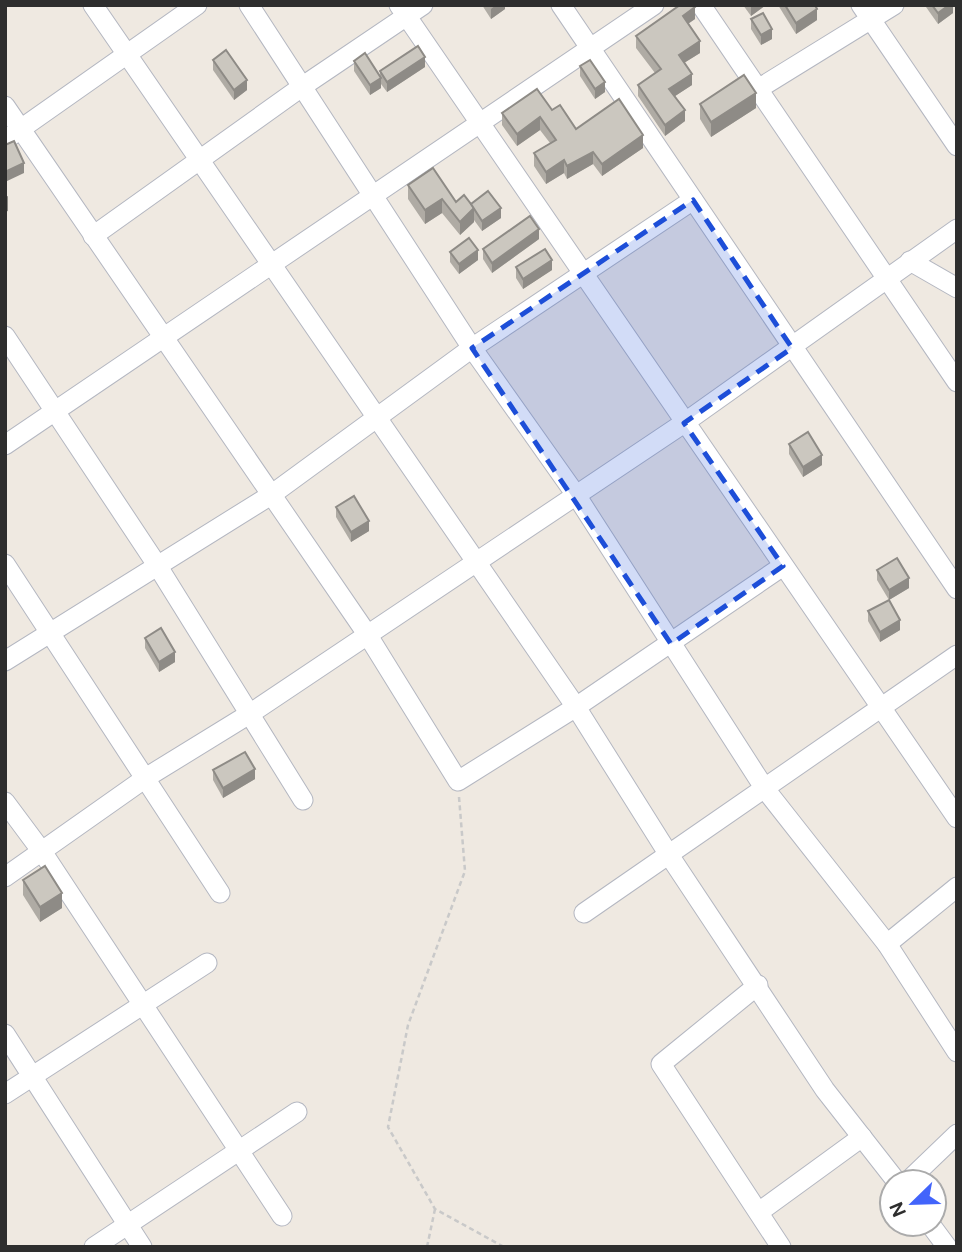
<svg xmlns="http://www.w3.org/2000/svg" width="962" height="1252" viewBox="0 0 962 1252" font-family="'DM Sans',sans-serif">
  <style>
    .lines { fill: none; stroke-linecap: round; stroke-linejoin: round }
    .minor-casing { stroke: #b4b7c1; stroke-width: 21 }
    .path { stroke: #c9c9c9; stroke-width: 2.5; stroke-dasharray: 5 3.5; stroke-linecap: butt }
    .minor { stroke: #fff; stroke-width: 19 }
    .wall { fill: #afaba4 }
    .shaded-wall { fill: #8e8b86 }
    .building { fill: #cbc7bf; stroke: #8e8b86; stroke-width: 2 }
    .marked { fill: #1d4ed8; fill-opacity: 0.2; stroke: #1d4ed8; stroke-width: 5; stroke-dasharray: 14 9; stroke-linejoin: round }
  </style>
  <rect width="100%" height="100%" fill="#efe9e1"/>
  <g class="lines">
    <g class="minor-casing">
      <g id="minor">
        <path d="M93,5L576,707L669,855L825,1090L897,1182"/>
        <path d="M249,5L472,348L576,495L765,789L887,944L957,1052"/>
        <path d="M399,5L957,818"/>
        <path d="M561,5L957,589"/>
        <path d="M701,5L957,382"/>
        <path d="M861,5L957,146"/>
        <path d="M758,89L894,5"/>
        <path d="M5,106L367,634L458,781L576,707L783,566"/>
        <path d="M5,140L197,5"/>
        <path d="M93,236L303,86L423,5"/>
        <path d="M910,261L957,288"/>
        <path d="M5,336L157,565L303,800"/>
        <path d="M5,445L654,5"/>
        <path d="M5,564L220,893"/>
        <path d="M5,661L271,495L472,348L693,200"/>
        <path d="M5,802L43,853L282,1216"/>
        <path d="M5,877L147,777L251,713L684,423L957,229"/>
        <path d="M584,913L957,655"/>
        <path d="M887,944L957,887"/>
        <path d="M758,985L661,1064L781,1247"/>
        <path d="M5,1034L142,1247"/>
        <path d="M5,1094L207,963"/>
        <path d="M907,1182L957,1134"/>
        <path d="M759,1212L862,1137"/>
        <path d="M930,1224L947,1247"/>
        <path d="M94,1247L297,1112"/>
      </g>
    </g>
    <g class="path">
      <path d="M459,797L465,871L408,1025L388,1127L435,1209L504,1247"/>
      <path d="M427,1247L435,1209"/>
    </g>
    <use href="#minor" class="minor"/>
  </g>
  <g class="wall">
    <path d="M482,5H505V9L491,19Z"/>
    <path d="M678,5H694L695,19L688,24L700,53L684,63L692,85L675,96L685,121L665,136L638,96V85L655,73L636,48V36L678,7Z"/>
    <path d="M743,5H766L751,16Z"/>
    <path d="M778,5H815L817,20L796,34Z"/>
    <path d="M926,5H953V13L938,24L926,7Z"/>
    <path d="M751,19L772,39L761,45L751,29Z"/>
    <path d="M213,60L247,90L234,100L213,70Z"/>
    <path d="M354,61L380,76V71L425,67L387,92L381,84V88L370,95L354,71Z"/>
    <path d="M580,66L605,92L595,99L580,76Z"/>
    <path d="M700,104L756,108L711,137L700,119Z"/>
    <path d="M552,110L576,129L643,148L602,176L593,164L567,179L564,173L546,184L534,166V153L550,143L540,130L517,146L502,125V113Z"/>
    <path d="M408,185L456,202L471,204L501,218L482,231L474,220V222L460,235L442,213L425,224L408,199Z"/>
    <path d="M539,239L492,273L483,259V249Z"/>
    <path d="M450,252L478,260L459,274L450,262Z"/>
    <path d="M516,267L552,270L523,289L516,278Z"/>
    <path d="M789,444L822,465L803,477L789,454Z"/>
    <path d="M336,507L369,531L351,542L336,517Z"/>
    <path d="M877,570L909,588L889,600L877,580Z"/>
    <path d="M868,611L900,630L880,642L868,621Z"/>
    <path d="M145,638L175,662L159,672L145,648Z"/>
    <path d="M213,770L255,779L223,798L213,780Z"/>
    <path d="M23,880L62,908L40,922L23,895Z"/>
  </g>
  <g class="shaded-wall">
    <path d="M496,5H505V9L491,19V9Z"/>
    <path d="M751,5H766L751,16Z"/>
    <path d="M949,5H953V13L938,24V13Z"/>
    <path d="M695,7V19L683,27V16Z"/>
    <path d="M817,9V20L796,34V23Z"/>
    <path d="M772,29V39L761,45V35Z"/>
    <path d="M700,41V53L679,66V55Z"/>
    <path d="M425,57V67L387,92V82Z"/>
    <path d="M692,74V85L669,100V89Z"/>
    <path d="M381,78V88L370,95V85Z"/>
    <path d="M247,80V90L234,100V90Z"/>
    <path d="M605,82V92L595,99V89Z"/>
    <path d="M756,93V108L711,137V122Z"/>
    <path d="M685,110V121L665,136V125Z"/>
    <path d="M540,117V130L517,146V134Z"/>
    <path d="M643,135V148L602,176V164Z"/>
    <path d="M593,152V164L567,179V166Z"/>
    <path d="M564,160V173L546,184V172Z"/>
    <path d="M24,163V173L5,182V172Z"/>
    <path d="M8,196V211L5,212V197Z"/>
    <path d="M442,199V213L425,224V210Z"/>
    <path d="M474,208V222L460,235V222Z"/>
    <path d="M501,208V218L482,231V221Z"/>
    <path d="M539,229V239L492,273V263Z"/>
    <path d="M478,250V260L459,274V264Z"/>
    <path d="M552,260V270L523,289V279Z"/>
    <path d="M822,455V465L803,477V467Z"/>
    <path d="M369,521V531L351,542V532Z"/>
    <path d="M909,578V588L889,600V590Z"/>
    <path d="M900,620V630L880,642V632Z"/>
    <path d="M175,652V662L159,672V662Z"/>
    <path d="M255,769V779L223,798V788Z"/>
    <path d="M62,893V908L40,922V907Z"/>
  </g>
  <g class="building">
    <path d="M680,5H694L695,7L683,16L700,41L679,55L692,74L669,89L685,110L665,125L638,85L661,69L636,36Z"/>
    <path d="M785,5H815L817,9L796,23Z"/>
    <path d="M932,5H949L938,13Z"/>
    <path d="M763,13L772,29L761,35L751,19Z"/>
    <path d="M418,46L425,57L387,82L380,71Z"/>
    <path d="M226,50L247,80L234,90L213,60Z"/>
    <path d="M365,53L381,78L370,85L354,61Z"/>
    <path d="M590,60L605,82L595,89L580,66Z"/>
    <path d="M744,75L756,93L711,122L700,104Z"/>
    <path d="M537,89L552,110L560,105L576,129L619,99L643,135L602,164L593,152L567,166L564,160L546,172L534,153L556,140L540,117L517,134L502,113Z"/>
    <path d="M14,141L24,163L5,172V145Z"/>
    <path d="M433,168L456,202L464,195L474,208L460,222L442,199L425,210L408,185Z"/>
    <path d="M488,191L501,208L482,221L471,204Z"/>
    <path d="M530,216L539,229L492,263L483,249Z"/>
    <path d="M469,238L478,250L459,264L450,252Z"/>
    <path d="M545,249L552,260L523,279L516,267Z"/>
    <path d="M808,432L822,455L803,467L789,444Z"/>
    <path d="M354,496L369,521L351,532L336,507Z"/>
    <path d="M897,558L909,578L889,590L877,570Z"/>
    <path d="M889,600L900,620L880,632L868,611Z"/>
    <path d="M161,628L175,652L159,662L145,638Z"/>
    <path d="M245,752L255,769L223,788L213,770Z"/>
    <path d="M45,866L62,893L40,907L23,880Z"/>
  </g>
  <path class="marked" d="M693,200L792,348L684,423L783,566L671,644L472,348Z"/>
  <rect width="962" height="1252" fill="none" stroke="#2e2e2e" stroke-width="14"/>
  <g transform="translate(913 1203) rotate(247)"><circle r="33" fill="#ffffff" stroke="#ababab" stroke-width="2"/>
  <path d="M0-5L12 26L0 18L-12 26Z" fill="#4264fb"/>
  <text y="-10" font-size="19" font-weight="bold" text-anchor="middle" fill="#2e2e2e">N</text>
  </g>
</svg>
